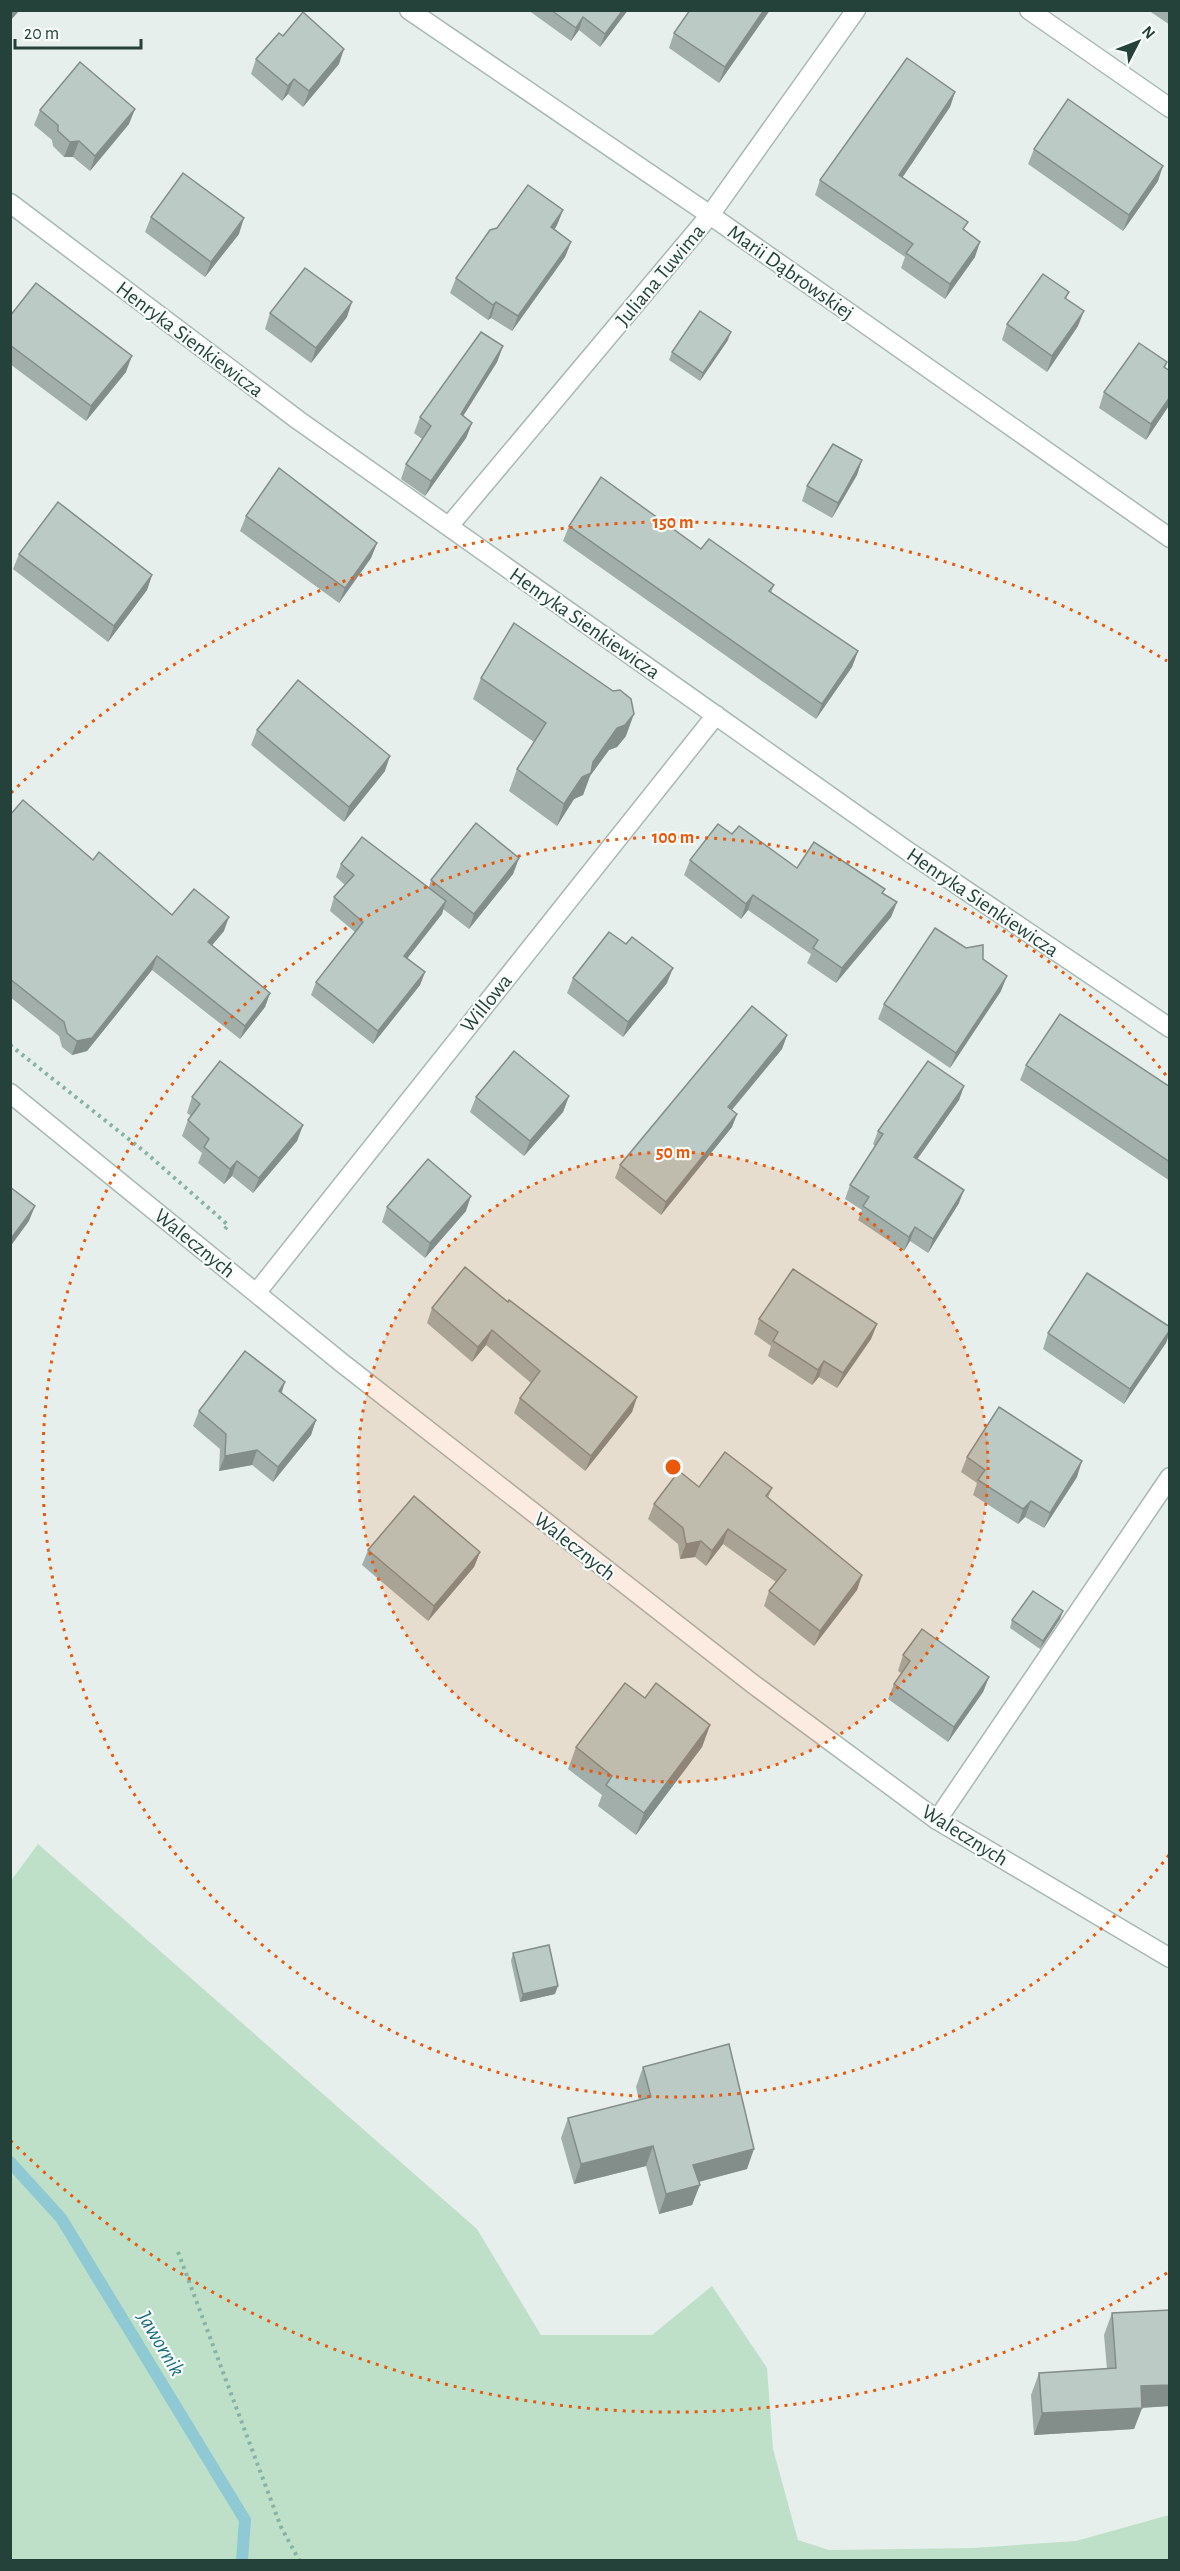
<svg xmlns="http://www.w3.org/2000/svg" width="1180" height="2571" viewBox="0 0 1180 2571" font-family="'Alegreya Sans',sans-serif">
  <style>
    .green { fill: #bfe0c8 }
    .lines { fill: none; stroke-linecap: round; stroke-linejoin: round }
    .stream { stroke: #8ec9d4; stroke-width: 12 }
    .street-casing { stroke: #a8b8b2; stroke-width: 21 }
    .path { stroke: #86b3a5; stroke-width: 4; stroke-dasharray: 3 4.5; stroke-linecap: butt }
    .street { stroke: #fff; stroke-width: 18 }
    .wall { fill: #a1aea9 }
    .shaded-wall { fill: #838d89 }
    .building { fill: #bbcac4; stroke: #838d89; stroke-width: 1.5 }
    .ring { fill: none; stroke: #e8590c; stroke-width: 3; stroke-dasharray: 3 6 }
    .labels { text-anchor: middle; stroke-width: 4.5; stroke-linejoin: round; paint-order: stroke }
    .street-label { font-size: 21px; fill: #24423a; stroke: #f7fbf9 }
    .water-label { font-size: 22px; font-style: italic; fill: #1c6f80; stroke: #f7fbf9 }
    .centre { fill: #e8590c; stroke: #f7fbf9; stroke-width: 3 }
    .ring-label { font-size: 18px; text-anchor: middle; font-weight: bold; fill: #e8590c; stroke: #f7fbf9; stroke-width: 4.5; stroke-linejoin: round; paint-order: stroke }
  </style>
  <rect width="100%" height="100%" fill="#e6efeb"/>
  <path class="green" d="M38,1844L477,2229L541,2335H652L712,2286L767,2368L773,2449L798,2540L829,2550L974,2548L1076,2541L1169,2515V2560H11L10,1882Z"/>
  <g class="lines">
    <path class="stream" d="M10,2162L61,2218L245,2520L242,2560"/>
    <g class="street-casing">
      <g id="street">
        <path d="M409,10L710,215L1170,538"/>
        <path d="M1029,10L1170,108"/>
        <path d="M10,203L298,420L909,852L1170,1028"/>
        <path d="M449,526L710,215L856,10"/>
        <path d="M10,1093L342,1363L753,1684L937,1820L1170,1958"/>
        <path d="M257,1292L716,715"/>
        <path d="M937,1820L1170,1477"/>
      </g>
    </g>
    <g class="path">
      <path d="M10,1045L145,1152L228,1225L225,1229"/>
      <path d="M178,2252L281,2527L299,2560"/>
    </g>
    <use href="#street" class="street"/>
  </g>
  <g class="wall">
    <path d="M528,10H628L600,47L579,30L571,41Z"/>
    <path d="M770,10L719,83L669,48L674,33Z"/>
    <path d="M1148,10H1170V25Z"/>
    <path d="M283,36L339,64L303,107L288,94L282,101L251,74L256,59Z"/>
    <path d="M955,92L950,107L902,177L965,230L975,257L945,299L901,268L905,257L815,195L820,180Z"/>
    <path d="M40,110L129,124L90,171L73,157H64L53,146L52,140L34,125Z"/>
    <path d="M1034,149L1158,181L1123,231L1028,164Z"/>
    <path d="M563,210L557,225L555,229L571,242L565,257L512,331L491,318L488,320L450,293L456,278Z"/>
    <path d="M151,217L239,234L205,277L145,232Z"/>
    <path d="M1069,292L1066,299L1078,326L1047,372L1002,340L1007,324Z"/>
    <path d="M270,313L347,317L311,363L265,329Z"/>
    <path d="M10,316L126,372L86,421L10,364Z"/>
    <path d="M728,340L700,381L669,360L672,352Z"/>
    <path d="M503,346L497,362L463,416L472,423L466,438L425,496L401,479L406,464L422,439L414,433L420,417Z"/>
    <path d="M1167,362L1165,368L1170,371V404L1146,440L1099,408L1104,392Z"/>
    <path d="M862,460L857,475L832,518L802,501L807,486Z"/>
    <path d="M246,516L377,543L371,558L339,603L240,531Z"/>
    <path d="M569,526L701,549L774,585L771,593L858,651L852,667L816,719L563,541Z"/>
    <path d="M19,554L152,575L147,590L108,642L13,569Z"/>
    <path d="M481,678L626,736L617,747L609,750L590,776L583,795L574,799L557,826L509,791L517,769L534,742L473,699Z"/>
    <path d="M257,730L385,771L344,822L251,745Z"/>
    <path d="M10,815L93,860L172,915L224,931L212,945L270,993L265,1007L240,1039L152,970L87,1051L72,1055L62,1047L59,1036L10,997Z"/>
    <path d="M732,834L797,868L885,889L883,893L897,902L891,917L836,983L807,963L811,954L748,910L741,919L684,875L690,860Z"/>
    <path d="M519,858L513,874L469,929L443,909L442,914L407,958L425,972L420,985L373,1044L311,995L316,982L355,932L330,911L334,897L345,885L336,877L341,864L429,887L431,880Z"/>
    <path d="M983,959L1001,991L950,1068L878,1019L884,1004Z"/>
    <path d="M573,978L667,983L623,1037L567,993Z"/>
    <path d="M787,1035L782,1049L732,1110L737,1114L732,1127L661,1215L615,1178L620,1165Z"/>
    <path d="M1026,1065L1170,1087V1181L1020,1080Z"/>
    <path d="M964,1086L959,1100L917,1159L959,1203L928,1253L910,1241L904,1251L858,1220L862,1210L845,1199L850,1185L875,1146L873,1144L878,1131Z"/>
    <path d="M569,1096L563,1112L524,1156L470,1112L476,1097Z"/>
    <path d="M192,1097L303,1125L297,1141L253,1193L232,1176L224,1184L198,1163L202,1153L182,1136L188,1120L191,1116L187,1113Z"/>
    <path d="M387,1207L466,1211L425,1258L382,1222Z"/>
    <path d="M508,1302L637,1397L632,1412L585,1471L514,1413L520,1398L531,1383L486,1345L472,1362L427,1323L432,1308Z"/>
    <path d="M759,1319L877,1324L871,1339L837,1388L819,1377L812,1385L768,1356L771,1346L754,1334Z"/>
    <path d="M1170,1327V1333L1166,1343L1124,1404L1043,1349L1048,1333Z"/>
    <path d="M281,1393L316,1420L311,1435L273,1482L252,1465L219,1471L220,1449L193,1426L199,1411Z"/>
    <path d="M967,1457L1077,1477L1044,1528L1025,1517L1018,1524L973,1495L977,1483L961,1472Z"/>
    <path d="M699,1487L772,1488L768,1498L862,1575L857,1590L814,1646L764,1606L769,1591L776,1582L723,1544L706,1566L695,1557L680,1559L678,1544L648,1519L654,1504Z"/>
    <path d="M368,1550L480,1552L474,1567L428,1621L362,1565Z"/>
    <path d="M1060,1619L1040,1649L1010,1628L1012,1620Z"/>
    <path d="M903,1655L989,1677L983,1692L948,1742L888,1699L894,1684L901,1673L898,1671Z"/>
    <path d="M645,1698L710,1725L702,1747L636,1835L598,1806L602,1795L568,1769L576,1747Z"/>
    <path d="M513,1953L555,1994L520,2002L511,1961Z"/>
    <path d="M643,2067L747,2169L699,2182L692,2205L659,2214L646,2166L574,2184L561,2138L568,2118L639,2100L636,2087Z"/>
    <path d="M1170,2310V2406L1142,2408L1134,2429L1034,2435L1031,2395L1039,2373L1107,2369L1104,2335L1112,2313Z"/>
  </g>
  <g class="shaded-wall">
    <path d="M11,10H20L10,21V12Z"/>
    <path d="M623,10H628L600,47L605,34Z"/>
    <path d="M764,10H770L719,83L725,67Z"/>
    <path d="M583,17L579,30L571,41L576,28Z"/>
    <path d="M344,49L339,64L303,107L309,91Z"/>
    <path d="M294,79L288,94L282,101L288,86Z"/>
    <path d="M955,92L950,107L894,190L899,175Z"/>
    <path d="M135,109L129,124L90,171L95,156Z"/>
    <path d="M79,141L73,157H64L70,142Z"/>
    <path d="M1163,166L1158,181L1123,231L1129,215Z"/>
    <path d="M563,210L557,225L546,242L551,227Z"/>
    <path d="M244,218L239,234L205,277L211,262Z"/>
    <path d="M571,242L565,257L512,331L518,316Z"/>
    <path d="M980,242L975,257L945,299L950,284Z"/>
    <path d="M352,302L347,317L311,363L316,348Z"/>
    <path d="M496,302L491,318L488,320L493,305Z"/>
    <path d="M1084,311L1078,326L1047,372L1052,356Z"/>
    <path d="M731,332L728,340L700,381L703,373Z"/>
    <path d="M503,346L497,362L455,429L461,414Z"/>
    <path d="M132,356L126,372L86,421L91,406Z"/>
    <path d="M1170,397V404L1146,440L1151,424Z"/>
    <path d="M472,423L466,438L425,496L431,481Z"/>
    <path d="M862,460L857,475L832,518L838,503Z"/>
    <path d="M377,543L371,558L339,603L345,588Z"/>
    <path d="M152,575L147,590L108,642L114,626Z"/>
    <path d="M858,651L852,667L816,719L822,704Z"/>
    <path d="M634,714L626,736L617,747L609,750L590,776L583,795L574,799L557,826L564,804L593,762L617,728Z"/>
    <path d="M390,756L385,771L344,822L349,807Z"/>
    <path d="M519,858L513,874L469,929L474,914Z"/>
    <path d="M753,895L748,910L741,919L746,904Z"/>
    <path d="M446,901L442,914L399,969L404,956Z"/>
    <path d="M897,902L891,917L836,983L842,968Z"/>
    <path d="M229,917L224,931L203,956L208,942Z"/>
    <path d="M157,956L152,970L87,1051L72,1055L77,1041Z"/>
    <path d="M673,968L667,983L623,1037L628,1022Z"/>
    <path d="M425,972L420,985L373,1044L378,1031Z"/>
    <path d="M1007,976L1001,991L950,1068L956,1053Z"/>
    <path d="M270,993L265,1007L240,1039L245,1026Z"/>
    <path d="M787,1035L782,1049L723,1120L728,1107Z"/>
    <path d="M964,1086L959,1100L909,1171L914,1157Z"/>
    <path d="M569,1096L563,1112L524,1156L530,1141Z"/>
    <path d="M737,1114L732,1127L661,1215L666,1202Z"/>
    <path d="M303,1125L297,1141L253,1193L259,1178Z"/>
    <path d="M237,1161L232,1176L224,1184L230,1169Z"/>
    <path d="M964,1190L959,1203L928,1253L933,1239Z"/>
    <path d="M471,1196L466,1211L425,1258L430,1243Z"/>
    <path d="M35,1206L29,1221L10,1247V1240Z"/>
    <path d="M915,1227L910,1241L904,1251L909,1237Z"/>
    <path d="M877,1324L871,1339L837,1388L843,1373Z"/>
    <path d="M492,1330L486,1345L472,1362L478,1347Z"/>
    <path d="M1170,1330L1166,1343L1124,1404L1130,1389Z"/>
    <path d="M824,1361L819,1377L812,1385L818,1370Z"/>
    <path d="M285,1382L280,1398L279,1391Z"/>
    <path d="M637,1397L632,1412L585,1471L591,1456Z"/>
    <path d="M316,1420L311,1435L273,1482L278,1467Z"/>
    <path d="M257,1450L252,1465L219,1471L225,1456Z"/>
    <path d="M1082,1461L1077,1477L1044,1528L1050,1513Z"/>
    <path d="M1031,1501L1025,1517L1018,1524L1023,1509Z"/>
    <path d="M728,1529L723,1544L706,1566L712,1551Z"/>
    <path d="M701,1541L695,1557L680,1559L686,1544Z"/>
    <path d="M480,1552L474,1567L428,1621L434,1606Z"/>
    <path d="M862,1575L857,1590L814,1646L820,1631Z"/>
    <path d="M1063,1611L1060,1619L1040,1649L1043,1641Z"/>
    <path d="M989,1677L983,1692L948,1742L954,1727Z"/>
    <path d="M710,1725L702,1747L636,1835L644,1813Z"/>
    <path d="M558,1986L555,1994L520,2002L523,1994Z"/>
    <path d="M653,2146L646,2166L574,2184L581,2164Z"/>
    <path d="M754,2149L747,2169L686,2185L693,2165Z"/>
    <path d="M700,2185L692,2205L659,2214L666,2194Z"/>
    <path d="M1170,2385V2406L1136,2408H1142L1134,2429L1034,2435L1042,2413L1141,2386Z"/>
  </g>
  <g class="building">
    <path d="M551,10H623L605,34L583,17L576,28Z"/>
    <path d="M690,10H764L725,67L674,33Z"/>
    <path d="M303,12L344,49L309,91L294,79L288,86L256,59L279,33L283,36Z"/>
    <path d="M907,58L955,92L899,175L968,222L963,229L980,242L950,284L906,253L913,244L820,180Z"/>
    <path d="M80,62L135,109L95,156L79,141L70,142L58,131V125L40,110Z"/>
    <path d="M1068,99L1163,166L1129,215L1034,149Z"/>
    <path d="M183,173L244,218L211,262L151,217Z"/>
    <path d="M528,185L563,210L551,227L571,242L518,316L496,302L493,305L456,278L490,230L497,228Z"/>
    <path d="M305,268L352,302L316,348L270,313Z"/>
    <path d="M1043,274L1069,292L1065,298L1084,311L1052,356L1007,324Z"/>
    <path d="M36,283L132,356L91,406L10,345V316Z"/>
    <path d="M700,311L731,332L703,373L672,352Z"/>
    <path d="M481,332L503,346L461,414L472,423L431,481L406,464L431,426L420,417Z"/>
    <path d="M1139,343L1167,362L1164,367L1170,371V397L1151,424L1104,392Z"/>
    <path d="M833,444L862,460L838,503L807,486Z"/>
    <path d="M279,468L377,543L345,588L246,516Z"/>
    <path d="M601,477L701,549L709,539L774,585L769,591L858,651L822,704L569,526Z"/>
    <path d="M58,502L152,575L114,626L19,554Z"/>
    <path d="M514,623L613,691L620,690L631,699L634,714L625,725L617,728L593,762L591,773L582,777L564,804L517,769L546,723L481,678Z"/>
    <path d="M298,680L390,756L349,807L257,730Z"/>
    <path d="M23,800L93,860L99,852L172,915L194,889L229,917L208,942L270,993L245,1026L157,956L92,1038L77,1041L67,1033L64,1022L10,979V815Z"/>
    <path d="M476,823L519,858L474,914L431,880Z"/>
    <path d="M718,824L732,834L739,826L797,868L814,842L885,889L882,893L897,902L842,968L813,948L818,940L753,895L746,904L690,860Z"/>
    <path d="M362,837L446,901L404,956L425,972L378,1031L316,982L363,922L334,897L354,875L341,864Z"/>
    <path d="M935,928L966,948L983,945V959L1007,976L956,1053L884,1004Z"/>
    <path d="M609,932L626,944L632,937L673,968L628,1022L573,978Z"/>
    <path d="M752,1006L787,1035L728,1107L737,1114L666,1202L620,1165Z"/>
    <path d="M1060,1014L1170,1087V1162L1026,1065Z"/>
    <path d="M514,1051L569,1096L530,1141L476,1097Z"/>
    <path d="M220,1061L303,1125L259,1178L237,1161L230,1169L204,1147L209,1139L188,1120L200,1104L192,1097Z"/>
    <path d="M928,1061L964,1086L914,1157L964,1190L933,1239L915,1227L909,1237L863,1206L869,1197L850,1185L883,1134L878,1131Z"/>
    <path d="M428,1159L471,1196L430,1243L387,1207Z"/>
    <path d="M10,1187L35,1206L10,1240Z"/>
    <path d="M465,1267L508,1302L509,1300L637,1397L591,1456L520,1398L540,1371L492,1330L478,1347L432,1308Z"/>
    <path d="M793,1269L877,1324L843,1373L824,1361L818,1370L773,1341L778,1332L759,1319Z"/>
    <path d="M1087,1273L1170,1327V1330L1130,1389L1048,1333Z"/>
    <path d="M245,1351L285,1382L279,1391L316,1420L278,1467L257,1450L225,1456L226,1434L199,1411Z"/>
    <path d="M999,1407L1082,1461L1050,1513L1031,1501L1023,1509L978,1480L985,1470L967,1457Z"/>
    <path d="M725,1452L772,1488L766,1496L862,1575L820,1631L769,1591L786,1570L728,1529L712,1551L701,1541L686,1544L683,1528L654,1504L679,1471L699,1487Z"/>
    <path d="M414,1496L480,1552L434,1606L368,1550Z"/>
    <path d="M1033,1591L1063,1611L1043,1641L1012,1620Z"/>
    <path d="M922,1629L989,1677L954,1727L894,1684L910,1661L903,1655Z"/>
    <path d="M625,1683L645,1698L656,1683L710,1725L644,1813L606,1785L612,1776L576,1747Z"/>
    <path d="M549,1945L558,1986L523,1994L513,1953Z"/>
    <path d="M729,2044L754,2149L693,2165L700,2185L666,2194L653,2146L581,2164L568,2118L651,2097L643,2067Z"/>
    <path d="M1170,2310V2385L1141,2386L1142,2408L1042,2413L1039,2373L1116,2368L1112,2313Z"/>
  </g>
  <circle cx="673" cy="1467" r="315" fill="#e8590c" fill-opacity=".12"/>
  <g class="ring">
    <circle cx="673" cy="1467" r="315"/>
    <path d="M1169 1855A630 630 0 1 1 1169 1079"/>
    <path d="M1167 2273A945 945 0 0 1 11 2141M11 793A945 945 0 0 1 1167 661"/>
  </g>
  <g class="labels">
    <g class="street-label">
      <text transform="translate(791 272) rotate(35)" y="7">Marii Dąbrowskiej</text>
      <text transform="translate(660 275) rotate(-50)" y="7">Juliana Tuwima</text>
      <text transform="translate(190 339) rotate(37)" y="7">Henryka Sienkiewicza</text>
      <text transform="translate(585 623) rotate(35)" y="7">Henryka Sienkiewicza</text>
      <text transform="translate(983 902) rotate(34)" y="7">Henryka Sienkiewicza</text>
      <text transform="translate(486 1003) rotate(-51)" y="7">Willowa</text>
      <text transform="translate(195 1243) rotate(39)" y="7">Walecznych</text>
      <text transform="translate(575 1546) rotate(38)" y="7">Walecznych</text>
      <text transform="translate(965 1835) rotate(32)" y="7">Walecznych</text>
    </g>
    <g class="water-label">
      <text transform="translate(162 2343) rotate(59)" y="8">Jawornik</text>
    </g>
  </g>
  <circle cx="673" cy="1467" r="9" class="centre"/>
  <g class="ring-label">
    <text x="673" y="528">150 m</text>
    <text x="673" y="843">100 m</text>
    <text x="673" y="1158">50 m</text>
  </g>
  <rect width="1180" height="2571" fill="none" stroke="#24423a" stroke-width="24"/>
  <g transform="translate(1138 42) rotate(48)" stroke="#f7fbf9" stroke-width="4.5" paint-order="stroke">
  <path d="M0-4.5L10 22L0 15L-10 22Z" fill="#24423a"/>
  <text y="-9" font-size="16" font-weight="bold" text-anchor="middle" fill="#24423a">N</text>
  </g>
  <path d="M15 39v9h126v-9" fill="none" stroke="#24423a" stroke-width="3"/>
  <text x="24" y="39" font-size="18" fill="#24423a" stroke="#f7fbf9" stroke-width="4.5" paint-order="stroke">20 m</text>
</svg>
